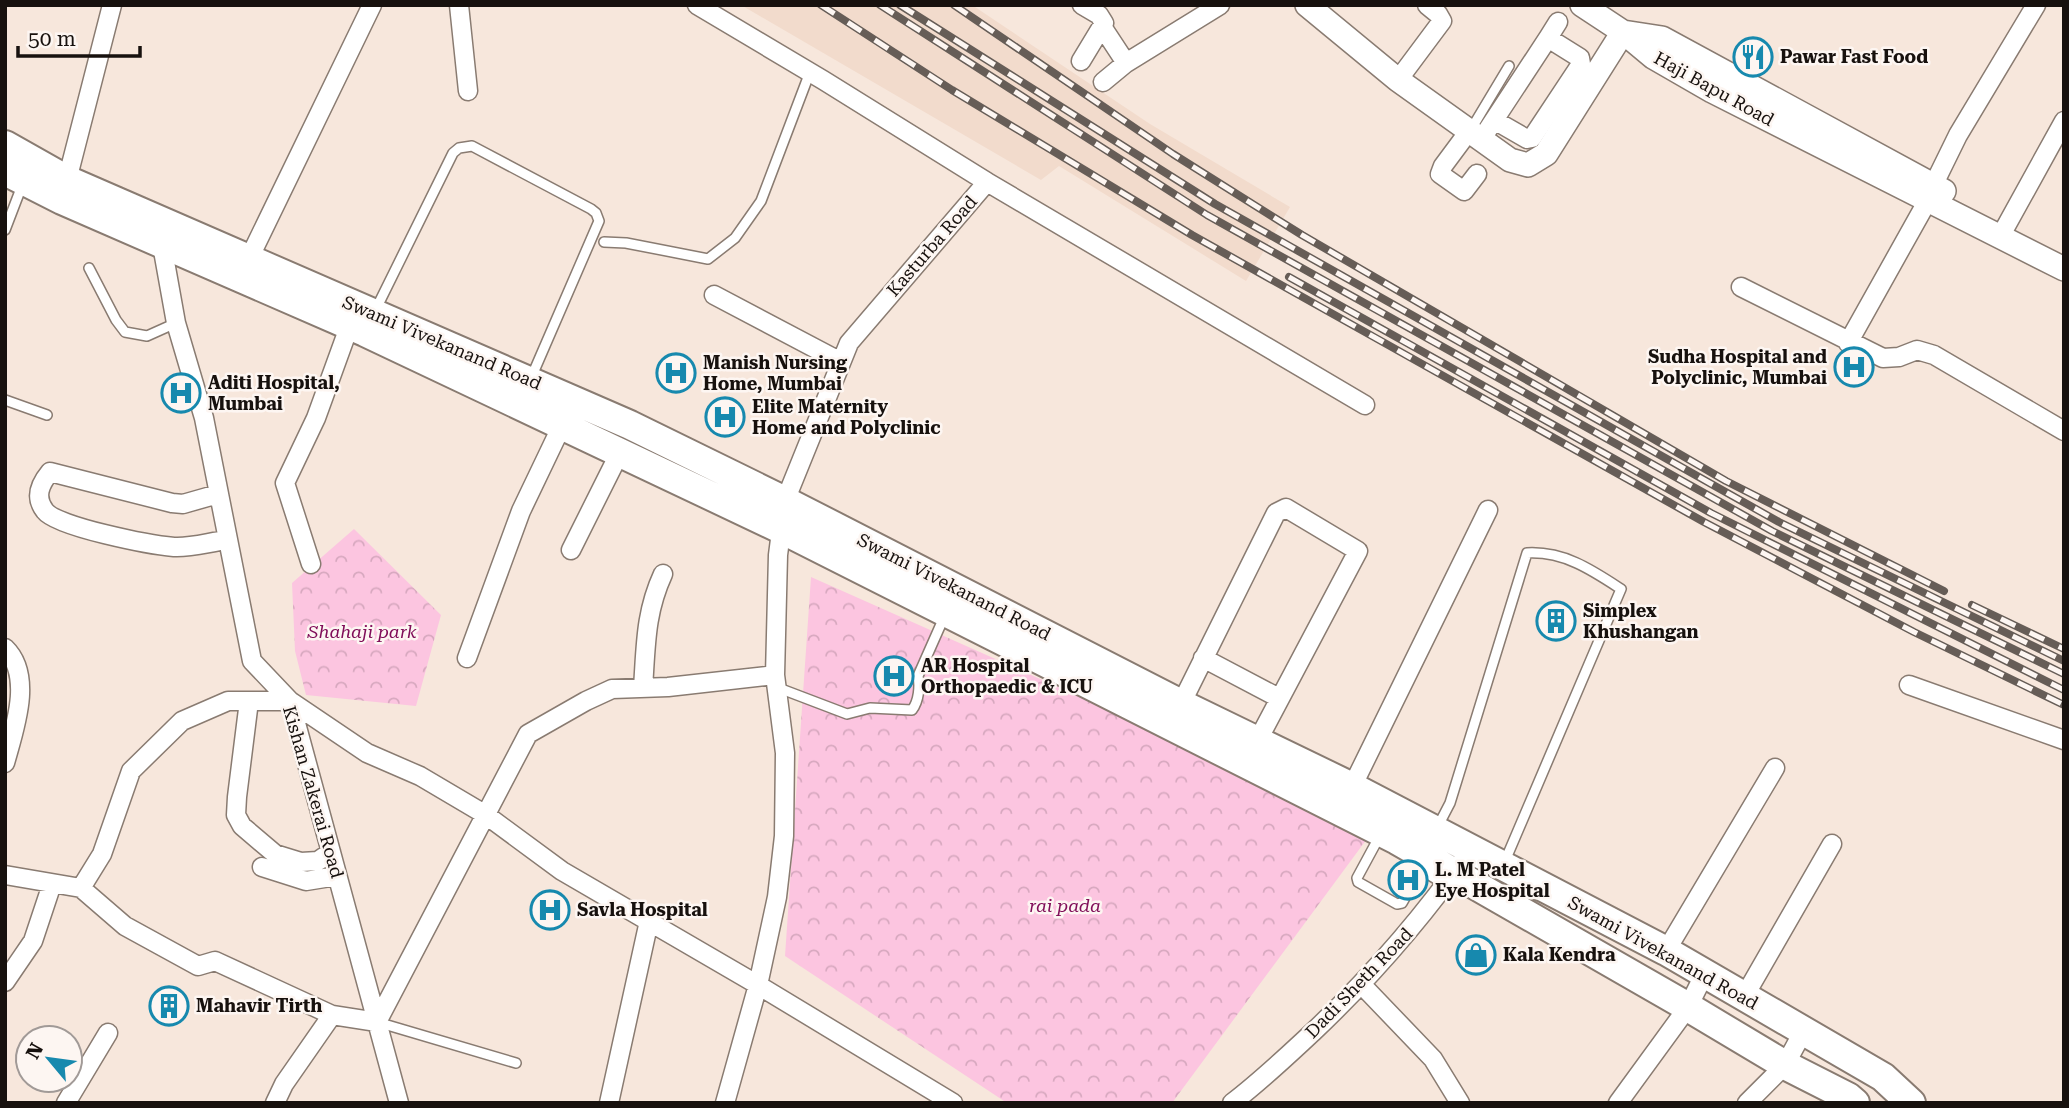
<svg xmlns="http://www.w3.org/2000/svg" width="2069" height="1108" font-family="'Roboto Serif',serif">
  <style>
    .built { fill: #f2dbcc }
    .park { fill: url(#park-crowns) }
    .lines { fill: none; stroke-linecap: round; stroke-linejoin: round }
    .service-casing { stroke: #897b71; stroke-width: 12 }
    .minor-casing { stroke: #897b71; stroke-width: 21 }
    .tertiary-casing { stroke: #897b71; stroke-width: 26 }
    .primary-casing { stroke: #897b71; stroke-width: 32 }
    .service { stroke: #fff; stroke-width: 9 }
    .minor { stroke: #fff; stroke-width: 18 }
    .tertiary { stroke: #fff; stroke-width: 23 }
    .primary { stroke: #fff; stroke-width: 28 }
    .rail-casing { stroke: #665d57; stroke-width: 8 }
    .rail { stroke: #fdf6f2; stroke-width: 5; stroke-dasharray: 16; stroke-linecap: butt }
    .labels { text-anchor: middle; stroke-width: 5; stroke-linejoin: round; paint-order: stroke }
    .poi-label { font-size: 18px; font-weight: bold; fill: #17110e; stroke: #fdf6f2; text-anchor: start }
    .street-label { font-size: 18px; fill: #17110e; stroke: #fdf6f2 }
    .park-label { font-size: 18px; font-style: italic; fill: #800e59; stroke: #fdf6f2 }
  </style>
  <defs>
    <pattern id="park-crowns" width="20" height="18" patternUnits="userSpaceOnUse" patternTransform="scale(1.75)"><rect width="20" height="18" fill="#fcc5e0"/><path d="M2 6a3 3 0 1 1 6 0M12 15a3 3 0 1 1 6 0" fill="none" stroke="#d7a8bf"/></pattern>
  </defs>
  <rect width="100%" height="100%" fill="#f7e7dc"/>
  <path class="built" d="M741,5H972L1150,124L1290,207L1246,281L1059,166L1041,180Z"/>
  <path class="park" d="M354,529L441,615L416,706L306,695L295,651L292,583Z
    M811,577L1375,828L1172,1103H1007L785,956Z"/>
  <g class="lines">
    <g class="service-casing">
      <path id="service" d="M1470,131L1509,66
        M5,230L23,183
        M604,242L626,243L708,259L735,238L761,201L810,72
        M89,268L116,320L125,332L147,336L176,323
        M375,311L453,153L459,148L472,146L591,209L596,213L599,221L531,378
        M5,400L47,415
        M776,687L847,714L870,708L912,710C919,701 920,686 918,676L945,615
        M1437,828L1450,803L1527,553C1564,551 1592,570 1621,589L1505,861
        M1383,838L1381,837L1377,841L1357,878L1358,882L1397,904L1402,903L1421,870
        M1421,870L1446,885
        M377,1022L516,1063"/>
    </g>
    <g class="minor-casing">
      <path id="minor" d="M459,5L468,91
        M697,5L823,80L987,182L849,343L785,501L778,555L775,675L785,753L784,836L777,897L758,985L725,1103
        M1103,28L1126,63L1220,5
        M1548,38L1558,22
        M1081,61L1104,23L1099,15L1082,5
        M1398,80L1442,21L1438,14L1427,5
        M1103,82L1126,63
        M1469,131L1443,166L1440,174L1464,191L1477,174
        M1481,140L1548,38L1580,58L1581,64L1532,138L1527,139L1494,120
        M987,182L1365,405
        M1933,186L1958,135L2036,5
        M65,188L112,5
        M166,237L162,245L176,323L204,418L252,661L290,701L399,1103
        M2000,237L2064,121
        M244,269L372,5
        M1741,287L1883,358L1899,357L1917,350L1934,355L2064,431
        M714,295L841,362
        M1848,343L1928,200
        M218,494L183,504L172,503L50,472C40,484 34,497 45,511C57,527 151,545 174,547C191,548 210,542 227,540
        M571,550L620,452
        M311,564L285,483L316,418L353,316
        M5,648C34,676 14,730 5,763
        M467,658L521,511L565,419
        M1203,658L1279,698
        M1909,685L2064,740
        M643,688C646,646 645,613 663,574
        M249,701L237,797L236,815L242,826L275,854L301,862L318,861L331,852
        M1181,704L1276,513L1286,508L1358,551L1258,740
        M1352,787L1488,510
        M262,867L306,881L337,876
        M5,875L81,888L125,926L198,966L215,961L332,1015
        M81,888L102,854L131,771L182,721L228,701H290L367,753L420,776L486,815L562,871L758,985L953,1103
        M1666,951L1775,768
        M5,982L33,941L52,884
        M1362,985L1433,1059L1460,1103
        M1744,997L1832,844
        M377,1022L528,734L586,701L612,689L668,687L775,675
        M66,1103L108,1033
        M275,1103L284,1084L332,1015L377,1022
        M609,1103L649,921
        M1232,1103C1261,1081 1286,1057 1313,1032C1372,976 1424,916 1471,849
        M1618,1103L1688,1007L1704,975
        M1747,1103L1785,1065L1804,1030"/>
    </g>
    <g class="tertiary-casing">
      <path id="tertiary" d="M1307,5L1398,80L1510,160L1528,165L1546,154L1623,32
        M1582,5L1623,32L1653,57L1712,91L2064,269
        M1623,32L1662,38L1944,191"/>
    </g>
    <g class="primary-casing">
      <path id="primary" d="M5,145L67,180L630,425L785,501L1181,704L1352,787L1666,951L1883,1077L1911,1103
        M5,171L62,200L365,332L781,529L1397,840L1688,1007L1785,1065L1848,1097L1855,1103"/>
    </g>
    <use href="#service" class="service"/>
    <use href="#minor" class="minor"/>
    <use href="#tertiary" class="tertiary"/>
    <use href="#primary" class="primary"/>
    <g class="rail-casing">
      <path id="rail" d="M821,5L952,90L1192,235L1704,522L1914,632L2064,705
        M880,5L1207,215L1772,531L2064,674
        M900,5L1215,204L1722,490L1779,522L2064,661
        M954,5L1173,154L1302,235L1726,481L1944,591
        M1289,277L1711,513L2064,690
        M1972,605L2064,649"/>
    </g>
    <use href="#rail" class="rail"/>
  </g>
  <defs>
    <g id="restaurant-ring" transform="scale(2.0125)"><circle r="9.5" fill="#fdf6f2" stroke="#1789ae" stroke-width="1.5"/><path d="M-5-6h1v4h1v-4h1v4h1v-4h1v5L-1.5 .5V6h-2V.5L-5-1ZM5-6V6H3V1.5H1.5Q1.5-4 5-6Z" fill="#1789ae"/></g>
    <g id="hospital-ring" transform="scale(2.0125)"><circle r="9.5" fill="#fdf6f2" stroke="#1789ae" stroke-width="1.5"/><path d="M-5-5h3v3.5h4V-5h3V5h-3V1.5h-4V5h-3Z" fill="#1789ae"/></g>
    <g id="building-ring" transform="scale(2.0125)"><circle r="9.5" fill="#fdf6f2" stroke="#1789ae" stroke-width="1.5"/><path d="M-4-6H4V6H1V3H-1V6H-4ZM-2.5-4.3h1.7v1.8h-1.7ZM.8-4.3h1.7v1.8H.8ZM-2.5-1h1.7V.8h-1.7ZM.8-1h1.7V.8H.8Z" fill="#1789ae"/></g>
    <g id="shop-ring" transform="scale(2.0125)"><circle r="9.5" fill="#fdf6f2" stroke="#1789ae" stroke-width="1.5"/><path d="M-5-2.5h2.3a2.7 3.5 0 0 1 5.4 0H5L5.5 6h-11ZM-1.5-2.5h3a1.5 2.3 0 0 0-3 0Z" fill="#1789ae"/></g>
  </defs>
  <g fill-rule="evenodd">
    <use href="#restaurant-ring" x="1753" y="57"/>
    <use href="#hospital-ring" x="1854" y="367"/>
    <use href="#hospital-ring" x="676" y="373"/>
    <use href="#hospital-ring" x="181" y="393"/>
    <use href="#hospital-ring" x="725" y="417"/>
    <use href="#building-ring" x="1556" y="621"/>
    <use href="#hospital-ring" x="894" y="676"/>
    <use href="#hospital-ring" x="1408" y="880"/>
    <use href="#hospital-ring" x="550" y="910"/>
    <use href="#shop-ring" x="1476" y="955"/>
    <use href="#building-ring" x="169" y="1006"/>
  </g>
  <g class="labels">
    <g class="poi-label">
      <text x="1780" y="63">Pawar Fast Food</text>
      <text x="1827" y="363" text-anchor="end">Sudha Hospital and<tspan x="1827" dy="21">Polyclinic, Mumbai</tspan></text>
      <text x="703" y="369">Manish Nursing<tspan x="703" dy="21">Home, Mumbai</tspan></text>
      <text x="208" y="389">Aditi Hospital,<tspan x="208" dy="21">Mumbai</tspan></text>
      <text x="752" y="413">Elite Maternity<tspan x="752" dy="21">Home and Polyclinic</tspan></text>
      <text x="1583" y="617">Simplex<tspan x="1583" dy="21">Khushangan</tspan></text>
      <text x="921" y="672">AR Hospital<tspan x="921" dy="21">Orthopaedic &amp; ICU</tspan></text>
      <text x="1435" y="876">L. M Patel<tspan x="1435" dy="21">Eye Hospital</tspan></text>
      <text x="577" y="916">Savla Hospital</text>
      <text x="1503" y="961">Kala Kendra</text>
      <text x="196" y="1012">Mahavir Tirth</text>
    </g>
    <g class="street-label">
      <text transform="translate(1714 89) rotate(29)" y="6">Haji Bapu Road</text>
      <text transform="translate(932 246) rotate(-49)" y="6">Kasturba Road</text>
      <text transform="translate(442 343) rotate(23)" y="6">Swami Vivekanand Road</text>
      <text transform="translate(954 587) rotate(27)" y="6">Swami Vivekanand Road</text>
      <text transform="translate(313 792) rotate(74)" y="6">Kishan Zakerai Road</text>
      <text transform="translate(1663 953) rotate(29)" y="6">Swami Vivekanand Road</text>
      <text transform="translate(1359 983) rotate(-46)" y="6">Dadi Sheth Road</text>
    </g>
    <g class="park-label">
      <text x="362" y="638">Shahaji park</text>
      <text x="1065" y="912">rai pada</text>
    </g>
  </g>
  <rect width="2069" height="1108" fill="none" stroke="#17110e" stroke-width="14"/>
  <g transform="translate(49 1059) rotate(299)"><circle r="33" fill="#fdf6f2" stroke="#a19a97" stroke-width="2"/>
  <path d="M0-5L12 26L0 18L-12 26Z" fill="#1789ae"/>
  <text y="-10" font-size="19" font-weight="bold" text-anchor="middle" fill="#17110e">N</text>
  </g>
  <path d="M18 46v10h122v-10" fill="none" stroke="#17110e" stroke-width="3.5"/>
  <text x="28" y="46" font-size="21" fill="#17110e" stroke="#fdf6f2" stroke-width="5" paint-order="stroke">50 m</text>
</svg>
